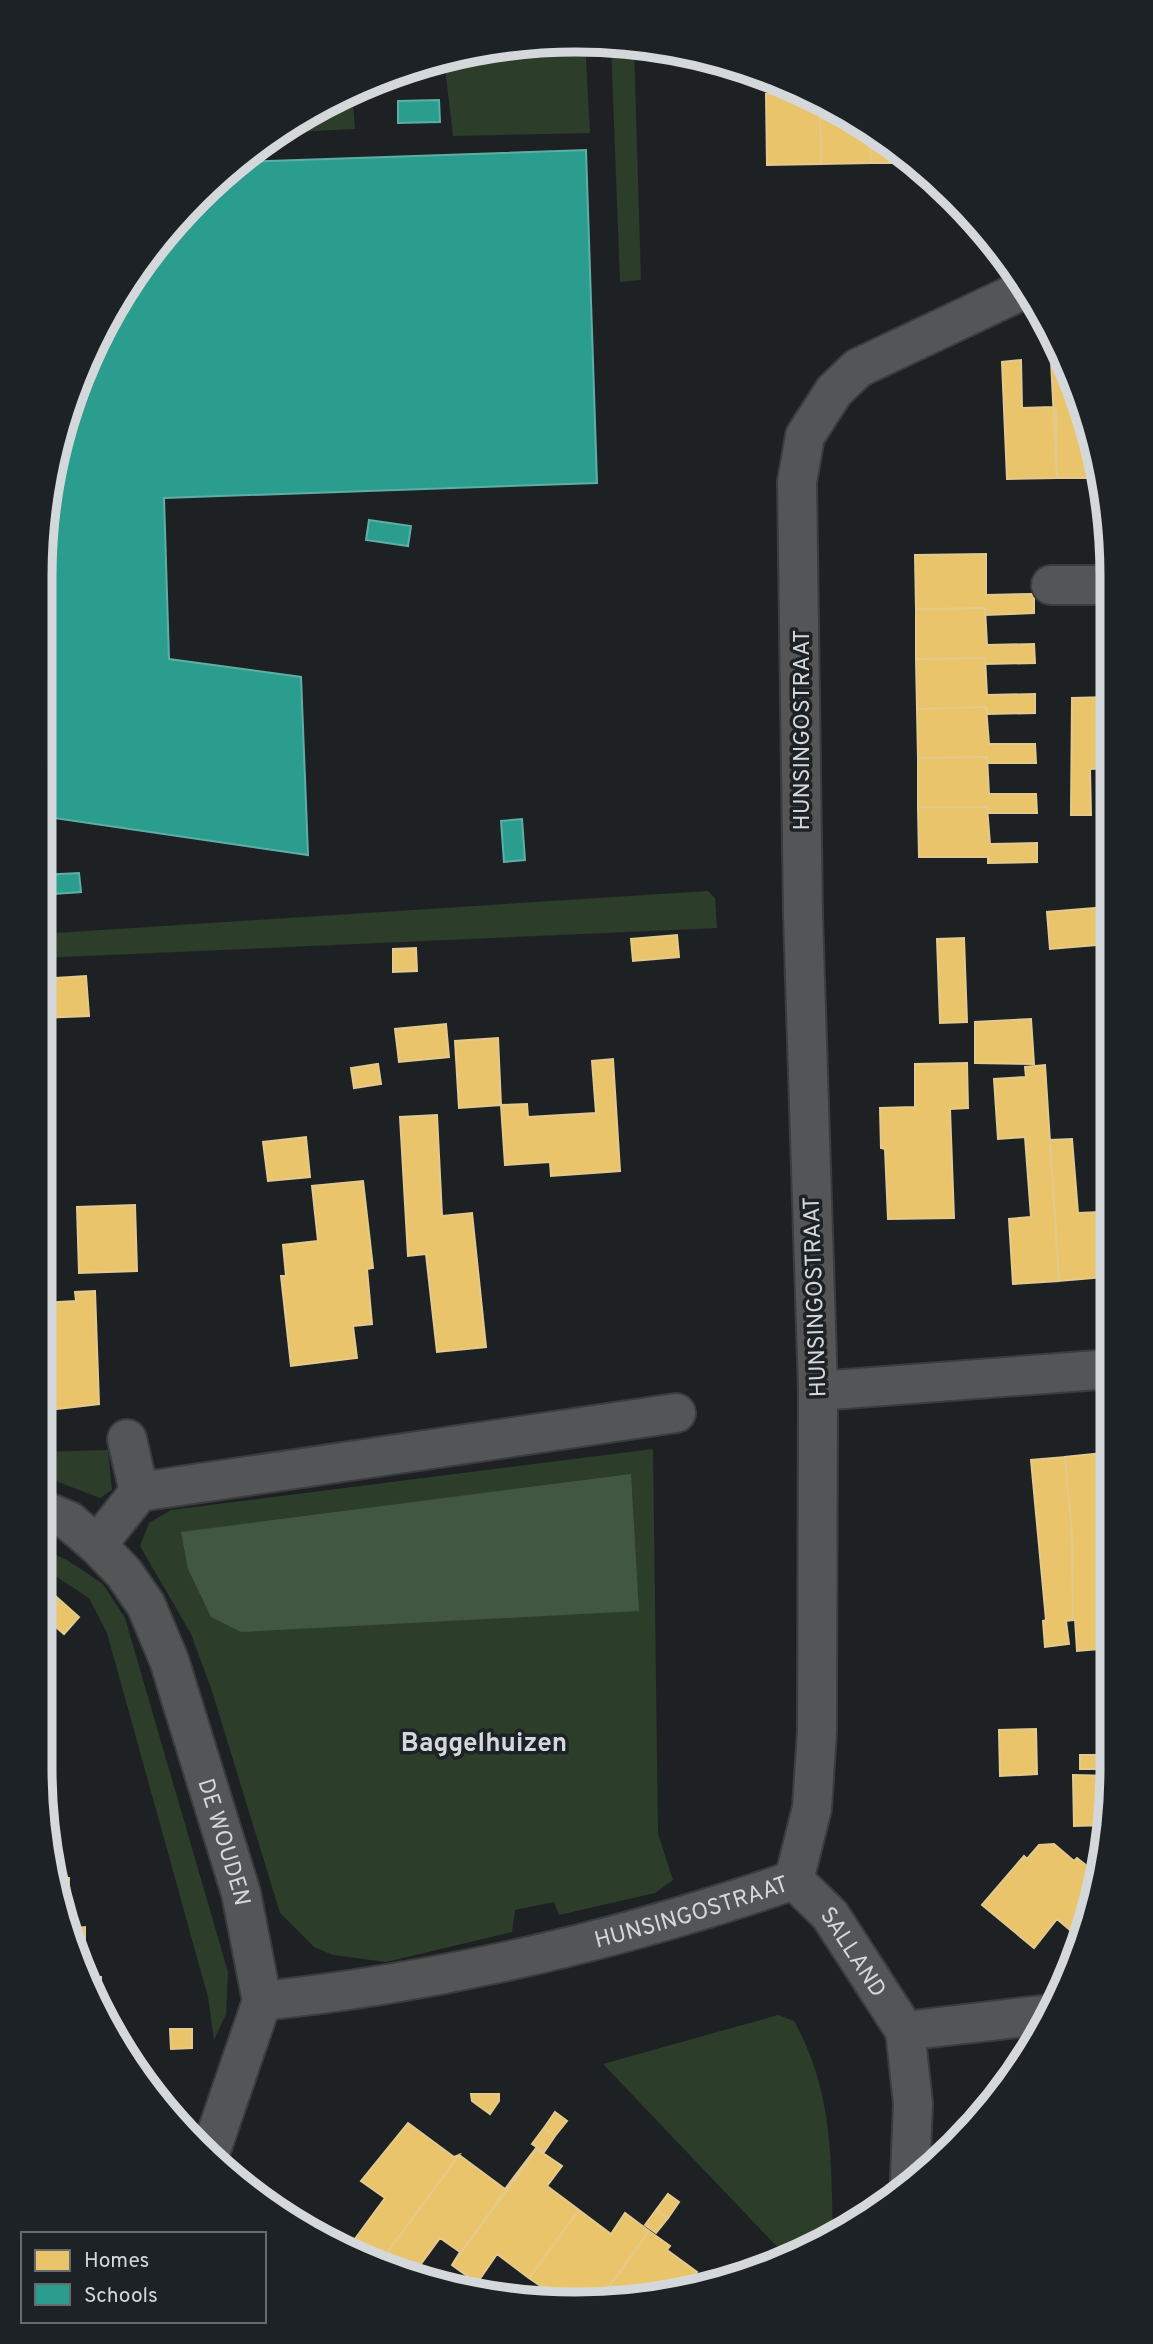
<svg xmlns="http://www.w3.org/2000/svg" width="1153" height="2344" font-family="Overpass,sans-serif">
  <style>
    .green { fill: #2c3d2a }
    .forest { fill: #425741 }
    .homes { fill: #e9c46a; stroke: #e3ca8c; stroke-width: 2 }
    .schools { fill: #2a9d8f; stroke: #5dafa6; stroke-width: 2 }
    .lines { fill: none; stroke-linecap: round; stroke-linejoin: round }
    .minor-casing { stroke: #3a3c3e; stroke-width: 42 }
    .minor { stroke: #535556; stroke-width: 38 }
    .labels { text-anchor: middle; stroke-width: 7; stroke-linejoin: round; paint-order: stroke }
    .street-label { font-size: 23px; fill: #d5d8db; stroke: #1c2226 }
    .quarter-label { font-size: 26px; font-weight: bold; fill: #d5d8db; stroke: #1c2226 }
    .rim { fill: none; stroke: #d5d8db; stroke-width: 9 }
  </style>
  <rect width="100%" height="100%" fill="#1e2124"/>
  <path class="green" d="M577,40L585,41L590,133L453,136L444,59L472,50Z
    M611,44L634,46L641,280L620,282Z
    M352,91L355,129L276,133L279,130Z
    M708,891L715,898L717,928L40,958V934Z
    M653,1449L658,1834L673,1880L655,1893L559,1915L554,1902L515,1910L512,1932L386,1962L333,1955L314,1947L280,1913L212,1691L191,1634L140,1546L149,1523L171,1510Z
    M108,1450L112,1490L100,1498L40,1475V1452Z
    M40,1548L67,1560L103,1584L125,1618L228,1972L226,2014L214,2040L208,1997L107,1633L89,1598L40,1566Z
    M778,2015L794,2021C833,2091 831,2157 833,2235L814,2248L787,2257L603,2064Z"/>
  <path class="forest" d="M631,1474L639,1611L241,1632L211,1617L188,1569L181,1532Z"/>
  <path class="homes" d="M803,93L820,103L821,164L767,165L766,94Z
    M820,103L870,132L871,163L821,164Z
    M870,132L903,151L914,163H871Z
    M1021,360L1022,408L1052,407L1056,410L1057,478L1007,479L1002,362Z
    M1065,360L1071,370V407H1082L1100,478H1057L1051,361Z
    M986,554V595L1034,594V613L985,615V608L916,609L915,555Z
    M985,608L987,645L1034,644L1035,663L985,664V658L916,659V609Z
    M985,658L987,695L1035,694V713L988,714L986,707L917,709L916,659Z
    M1109,697V768L1090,769L1091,815H1071L1072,698Z
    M986,707L989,744H1035L1036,763H987V757L918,758L917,709Z
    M987,757L989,794H1036L1037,813H988L987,807H918V758Z
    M918,807H987L990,844L1037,843V862L988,863V857H919Z
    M1106,907L1108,944L1050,949L1047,912Z
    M677,935L679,957L633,961L631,939Z
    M964,938L967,1022L940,1023L937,939Z
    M416,948L417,971L393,972V949Z
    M86,976L89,1016L40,1018V979Z
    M1110,1012V1084H1109L1104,1013Z
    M1031,1019L1034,1064L975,1063V1022Z
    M446,1024L449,1057L399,1062L395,1029Z
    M498,1038L501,1105L459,1108L455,1041Z
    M613,1059L620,1171L551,1176L550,1162L505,1165L501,1105L527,1104L528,1117L596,1113L592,1061Z
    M967,1063L968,1108L950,1109L954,1218L888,1219L885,1149L881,1148L880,1108L915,1107V1064Z
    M378,1064L381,1084L354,1088L351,1068Z
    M1045,1065L1059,1281L1013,1284L1009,1219L1031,1217L1025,1137L998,1139L994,1079L1026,1077L1025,1067Z
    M437,1115L442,1216L472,1213L486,1347L437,1352L426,1254L408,1256L400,1117Z
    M306,1137L310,1177L268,1181L263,1142Z
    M1072,1139L1078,1213L1100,1212L1104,1277L1059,1281L1050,1140Z
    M363,1181L373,1268L367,1269L372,1324L353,1326L357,1358L291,1366L281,1276H286L283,1245L318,1241L312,1186Z
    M135,1205L137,1271L79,1273L77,1207Z
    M95,1291L99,1404L57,1409L45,1406L44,1358L40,1353L43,1345L42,1303L76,1301L75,1292Z
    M1112,1452V1527L1100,1528L1110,1648L1077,1651L1075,1619L1073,1620L1072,1533L1065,1457Z
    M1065,1457L1072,1533L1073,1620L1066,1621L1069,1644L1045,1647L1043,1621L1046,1620L1031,1460Z
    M43,1585L79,1617L64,1634L40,1613Z
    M40,1683L50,1684V1728L44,1727V1778L40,1767Z
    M1036,1729L1037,1774L1000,1776L999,1730Z
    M1080,1755H1103V1769H1080Z
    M1073,1775L1112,1776L1107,1825L1074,1826Z
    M42,1778H53V1827H50Z
    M1095,1827H1107L1104,1852H1095Z
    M1054,1844L1074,1861L1077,1858L1101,1877L1087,1923L1076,1935L1057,1919L1034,1948L982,1905L1024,1856L1027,1859L1039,1845Z
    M58,1878H69L68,1929H67Z
    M85,1927V1970L69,1940L67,1929Z
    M88,1977H101V2000Z
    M170,2029H192V2048L171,2049Z
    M471,2094H499V2101L490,2114L472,2101Z
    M555,2112L567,2121L555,2136L544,2128Z
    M408,2123L454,2157L459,2155L382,2260L349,2247L385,2198L361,2181Z
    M544,2128L555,2136L544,2152L532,2144Z
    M536,2148L452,2265L460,2252L440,2238L415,2272L382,2260L459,2155L505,2189Z
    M537,2149L562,2166L547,2186L579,2210L529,2278L497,2254L477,2283L452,2265Z
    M668,2194L679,2202L668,2218L656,2210Z
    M579,2210L611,2234L625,2213L649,2231L601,2298L555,2296L529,2278Z
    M656,2210L668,2218L656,2233L645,2225Z
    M649,2231L670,2246L667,2250L697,2272L685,2287L647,2299L601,2298Z"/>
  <path class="schools" d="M439,100L440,122L398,123V101Z
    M586,150L597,483L164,498L169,659L301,677L308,855L40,816V576L51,471L81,371L131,278L198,197L240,162Z
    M369,520L411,526L408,546L366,540Z
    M522,819L525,860L504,862L501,821Z
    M79,873L81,892L40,895V875Z"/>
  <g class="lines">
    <g class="minor-casing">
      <g id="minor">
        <path d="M1051,585H1108"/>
        <path d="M818,1391L1111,1369"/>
        <path d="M127,1439L139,1492"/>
        <path id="s1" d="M40,1509L69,1521L97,1545L124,1573L146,1605L169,1660L241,1893L262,2001L209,2156"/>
        <path d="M97,1545L139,1492L676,1413"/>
        <path d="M794,1880L812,1808L817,1731L818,1391L803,915L797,482L805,436L834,391L858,368L1025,289"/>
        <path id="s2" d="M794,1880L830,1915L905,2031L913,2103L910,2179"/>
        <path id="s3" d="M262,2001C442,1982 623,1939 794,1880"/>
        <path d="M905,2031L1050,2014"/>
      </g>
    </g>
    <use href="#minor" class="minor"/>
  </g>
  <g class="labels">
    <g class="street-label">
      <text transform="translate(801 730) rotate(-90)" y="8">HUNSINGOSTRAAT</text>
      <text transform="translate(814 1297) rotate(-92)" y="8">HUNSINGOSTRAAT</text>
      <text dy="8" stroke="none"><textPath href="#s1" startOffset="396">DE WOUDEN</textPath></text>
      <text dy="8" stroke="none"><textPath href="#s3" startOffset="439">HUNSINGOSTRAAT</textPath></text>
      <text dy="8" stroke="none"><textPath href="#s2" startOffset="94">SALLAND</textPath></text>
    </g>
    <g class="quarter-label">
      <text x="484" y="1751">Baggelhuizen</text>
    </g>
  </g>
  <path d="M0 0H1153V2344H0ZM576 52H576A524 524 0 0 1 1100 576V1768A524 524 0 0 1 576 2292H576A524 524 0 0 1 52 1768V576A524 524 0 0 1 576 52Z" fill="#1c2226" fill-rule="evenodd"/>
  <path class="rim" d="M576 52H576A524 524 0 0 1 1100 576V1768A524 524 0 0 1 576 2292H576A524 524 0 0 1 52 1768V576A524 524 0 0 1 576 52Z"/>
  <rect x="21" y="2232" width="245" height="91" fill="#1c2226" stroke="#666b6e" stroke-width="2"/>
  <rect x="35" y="2250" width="35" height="21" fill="#e9c46a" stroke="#666b6e" stroke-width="2"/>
  <text x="84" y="2267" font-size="21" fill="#d5d8db">Homes</text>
  <rect x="35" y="2284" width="35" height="21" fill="#2a9d8f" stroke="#666b6e" stroke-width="2"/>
  <text x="84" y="2302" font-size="21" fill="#d5d8db">Schools</text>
</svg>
